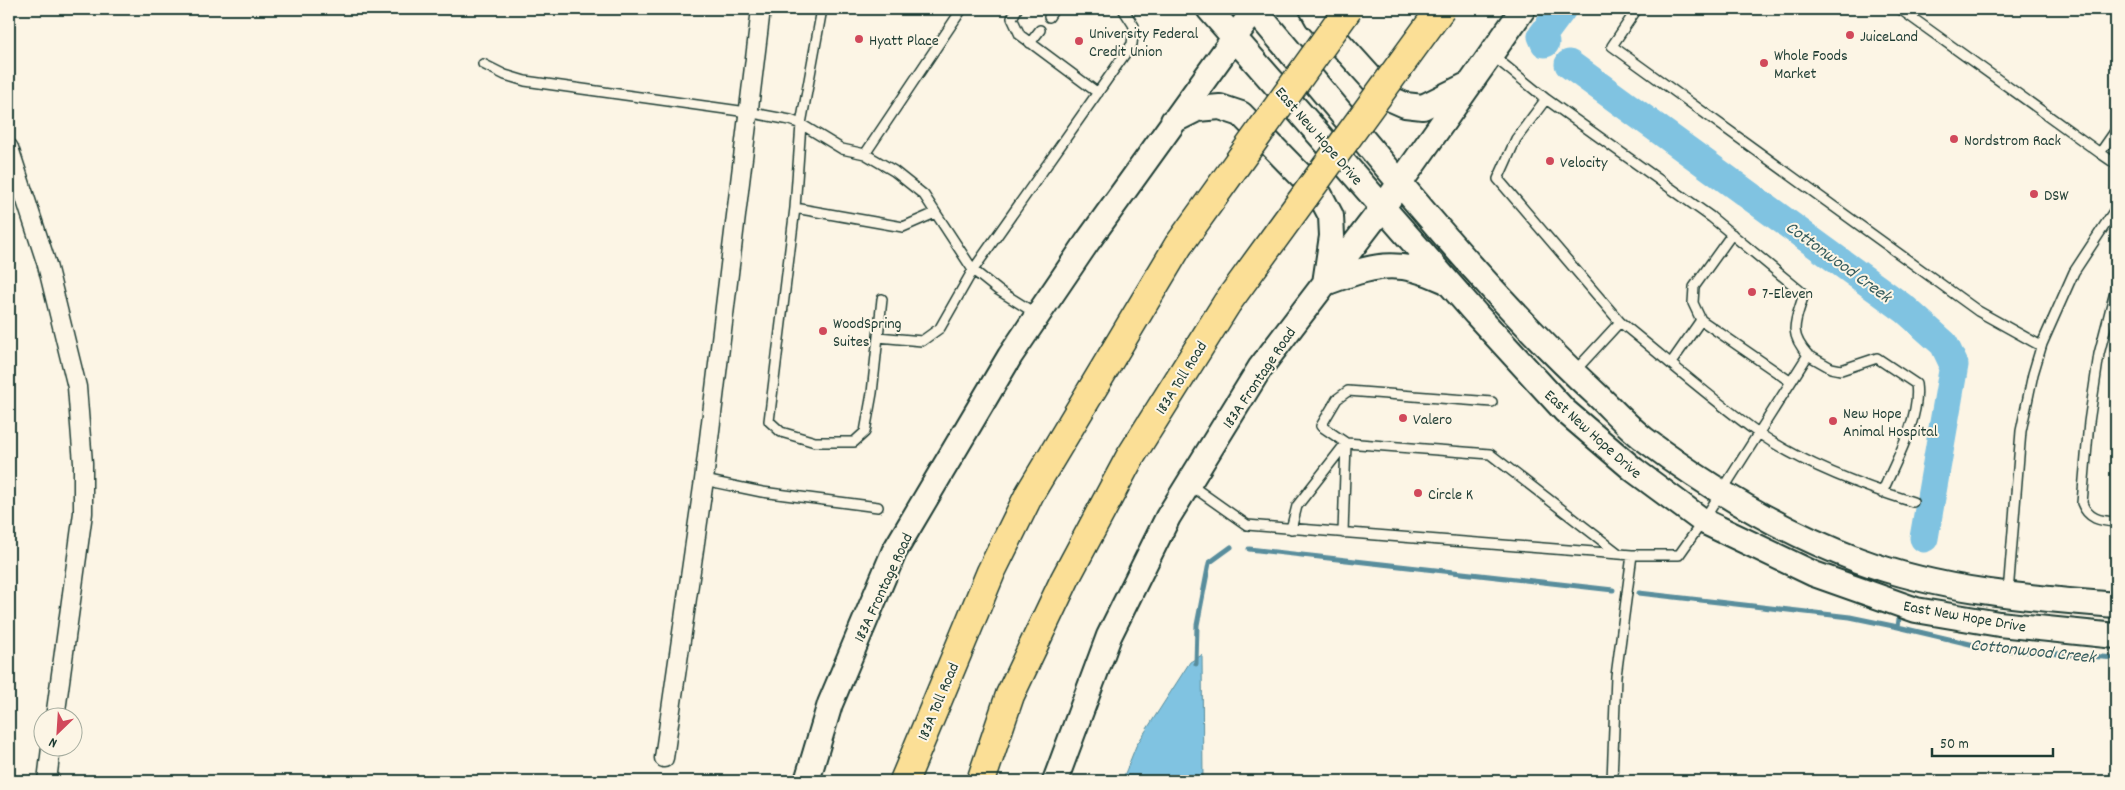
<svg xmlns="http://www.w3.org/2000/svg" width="2125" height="790" font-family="Dekko,sans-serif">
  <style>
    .water { fill: #80c3e1; stroke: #598d9c }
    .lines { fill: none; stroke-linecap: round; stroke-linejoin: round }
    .stream { stroke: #598d9c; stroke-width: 5 }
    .river { stroke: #80c3e1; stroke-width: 29 }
    .lane-casing { stroke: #1f3d34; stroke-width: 12 }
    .street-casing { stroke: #1f3d34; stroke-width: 21 }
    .secondary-casing { stroke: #1f3d34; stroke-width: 28 }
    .highway-casing { stroke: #1f3d34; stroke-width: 31 }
    .lane { stroke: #fcf5e5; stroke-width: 9 }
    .street { stroke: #fcf5e5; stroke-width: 18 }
    .secondary { stroke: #fcf5e5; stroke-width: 24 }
    .highway { stroke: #fbdf96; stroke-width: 28 }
    .highway-bridge-casing { stroke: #1f3d34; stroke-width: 31; stroke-linecap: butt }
    .highway-bridge { stroke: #fbdf96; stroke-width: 28 }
    .poi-dot { fill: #d1495b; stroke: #fcf5e5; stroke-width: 2 }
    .labels { text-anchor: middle; stroke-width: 4; stroke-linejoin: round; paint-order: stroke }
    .poi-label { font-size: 16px; fill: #1f3d34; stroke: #fcf5e5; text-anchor: start }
    .street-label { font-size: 16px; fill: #1f3d34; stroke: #fcf5e5 }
    .water-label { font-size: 18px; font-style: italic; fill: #375e5f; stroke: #fcf5e5 }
  </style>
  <rect width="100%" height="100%" fill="#fcf5e5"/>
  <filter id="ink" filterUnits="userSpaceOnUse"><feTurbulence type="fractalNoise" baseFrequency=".02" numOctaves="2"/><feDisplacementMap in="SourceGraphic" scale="10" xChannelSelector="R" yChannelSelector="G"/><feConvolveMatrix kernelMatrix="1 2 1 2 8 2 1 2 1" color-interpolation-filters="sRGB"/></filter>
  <g filter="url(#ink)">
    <path class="water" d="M1202,655L1203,781H1122L1136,746L1190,662Z"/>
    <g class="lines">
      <path class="stream" d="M1249,549L1613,590
        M1639,593L1850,617L1898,627
        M1899,619L1898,627L1991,649L2116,658
        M1196,664L1197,625L1209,563L1231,547"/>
      <path class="river" d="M1545,43L1542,36L1562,9
        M1569,64L1906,310L1944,344L1954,365L1924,538"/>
      <g class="lane-casing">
        <path id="lane" d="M1017,9L1012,18L1020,35L1098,93
          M1637,9L1612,46L1978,311L2041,346
          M1900,9L2100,153
          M1049,17L1054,9
          M1030,43L1040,30
          M1492,55L1546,99
          M483,64L505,75L525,81L747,112L790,120L801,124L842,149L865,154L894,171L924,195L973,270L998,290L1038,315
          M2116,130L2100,153L2116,164
          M865,154L962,9
          M795,208L801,124L822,9
          M1732,234L1694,287L1693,303L1701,320L1791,382
          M2116,288L2099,354L2089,422L2082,503C2088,519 2100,521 2116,522
          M882,299L872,393L865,432L854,442H815L781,432L769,421L795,208L903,227L935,213
          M1620,322C1666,359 1710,398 1757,432C1801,463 1862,486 1913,502
          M878,337L922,341L940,328L973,270L1132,44L1134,26L1123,9
          M1808,355L1831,368L1841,370L1877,358L1916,384C1921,418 1895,462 1882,493
          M1671,363L1701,320
          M704,480L762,492L878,507
          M1189,484L1247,525L1632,555H1679L1703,521L1808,355C1787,332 1796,321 1804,294L1711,217L1546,99L1516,139L1498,179L1620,322L1573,373
          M1291,529L1297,506L1346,443L1490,454L1618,553
          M1343,533L1346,443L1321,426L1337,399L1348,391L1492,402
          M2008,593L2021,431L2033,374L2042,344L2074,272L2116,208
          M1612,781L1616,676L1632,555"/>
      </g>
      <g class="street-casing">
        <path id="street" d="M9,148L47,265L77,387L83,463V513L55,718
          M664,758L704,480L761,9
          M47,781L51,748"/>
      </g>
      <g class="secondary-casing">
        <path id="secondary" d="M1209,9L1476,314L1565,411L1634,470L1703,521L1814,574L1916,610L1999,624L2116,636
          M1254,9C1312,78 1369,147 1427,215C1480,277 1535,338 1596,394C1612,409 1627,426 1644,439C1709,488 1781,531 1858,560C1941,591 2029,598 2116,605
          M1312,9L1317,18L1389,98L1405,105L1423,107L1465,86
          M1173,121L1197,109L1220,107L1241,114L1320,195L1331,216L1332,236L1325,283C1372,266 1396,257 1444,280
          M807,781L830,704L894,552L1010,356L1088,241L1255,9
          M1055,781L1109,636L1168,517L1260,368L1383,207L1523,9"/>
      </g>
      <g class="highway-casing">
        <path id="highway" d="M904,781L991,572L1030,493L1178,246
          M981,781L1010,695L1065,579L1129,459L1227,303"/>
      </g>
      <use href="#lane" class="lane"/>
      <use href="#street" class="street"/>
      <use href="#secondary" class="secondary"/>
      <use href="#highway" class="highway"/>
      <g class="highway-bridge-casing">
        <path id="highway-bridge" d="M1178,246L1348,9
          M1227,303L1441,9"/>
      </g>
      <use href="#highway-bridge" class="highway-bridge"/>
    </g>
  </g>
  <g class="poi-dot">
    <circle cx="1850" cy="35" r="5"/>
    <circle cx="859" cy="39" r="5"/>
    <circle cx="1079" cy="41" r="5"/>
    <circle cx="1764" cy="63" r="5"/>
    <circle cx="1954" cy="139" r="5"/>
    <circle cx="1550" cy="161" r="5"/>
    <circle cx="2034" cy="194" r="5"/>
    <circle cx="1752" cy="292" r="5"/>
    <circle cx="823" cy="331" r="5"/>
    <circle cx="1403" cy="418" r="5"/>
    <circle cx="1833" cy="421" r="5"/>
    <circle cx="1418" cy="493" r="5"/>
  </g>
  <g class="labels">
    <g class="poi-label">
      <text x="1089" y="38">University Federal<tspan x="1089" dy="18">Credit Union</tspan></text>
      <text x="1860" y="41">JuiceLand</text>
      <text x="869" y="45">Hyatt Place</text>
      <text x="1774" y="60">Whole Foods<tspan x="1774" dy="18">Market</tspan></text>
      <text x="1964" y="145">Nordstrom Rack</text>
      <text x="1560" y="167">Velocity</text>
      <text x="2044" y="200">DSW</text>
      <text x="1762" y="298">7-Eleven</text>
      <text x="833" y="328">WoodSpring<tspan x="833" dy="18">Suites</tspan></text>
      <text x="1843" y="418">New Hope<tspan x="1843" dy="18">Animal Hospital</tspan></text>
      <text x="1413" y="424">Valero</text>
      <text x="1428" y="499">Circle K</text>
    </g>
    <g class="street-label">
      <text transform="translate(1320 135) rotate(49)" y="6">East New Hope Drive</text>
      <text transform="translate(1180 377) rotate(-58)" y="6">183A Toll Road</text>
      <text transform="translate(1258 377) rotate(-56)" y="6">183A Frontage Road</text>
      <text transform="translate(1594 433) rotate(42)" y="6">East New Hope Drive</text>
      <text transform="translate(882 587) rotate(-65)" y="6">183A Frontage Road</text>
      <text transform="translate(1965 615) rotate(10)" y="6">East New Hope Drive</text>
      <text transform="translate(937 701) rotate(-67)" y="6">183A Toll Road</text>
    </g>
    <g class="water-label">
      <text transform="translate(1839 261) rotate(36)" y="6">Cottonwood Creek</text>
      <text transform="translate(2033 650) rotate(6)" y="6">Cottonwood Creek</text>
    </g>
  </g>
  <rect width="2125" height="790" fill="none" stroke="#fcf5e5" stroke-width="30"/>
  <rect x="15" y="15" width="2095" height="760" fill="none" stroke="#1f3d34" stroke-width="2" filter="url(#ink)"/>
  <g transform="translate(58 732) rotate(205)"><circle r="24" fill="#fcf5e5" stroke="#a4ab9e"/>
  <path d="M0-4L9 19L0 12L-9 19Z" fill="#d1495b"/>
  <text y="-8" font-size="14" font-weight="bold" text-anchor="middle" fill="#1f3d34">N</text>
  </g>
  <path d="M1932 748v8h121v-8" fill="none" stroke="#1f3d34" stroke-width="2.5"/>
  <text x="1940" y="748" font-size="15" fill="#1f3d34" stroke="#fcf5e5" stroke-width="4" paint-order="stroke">50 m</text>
</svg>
